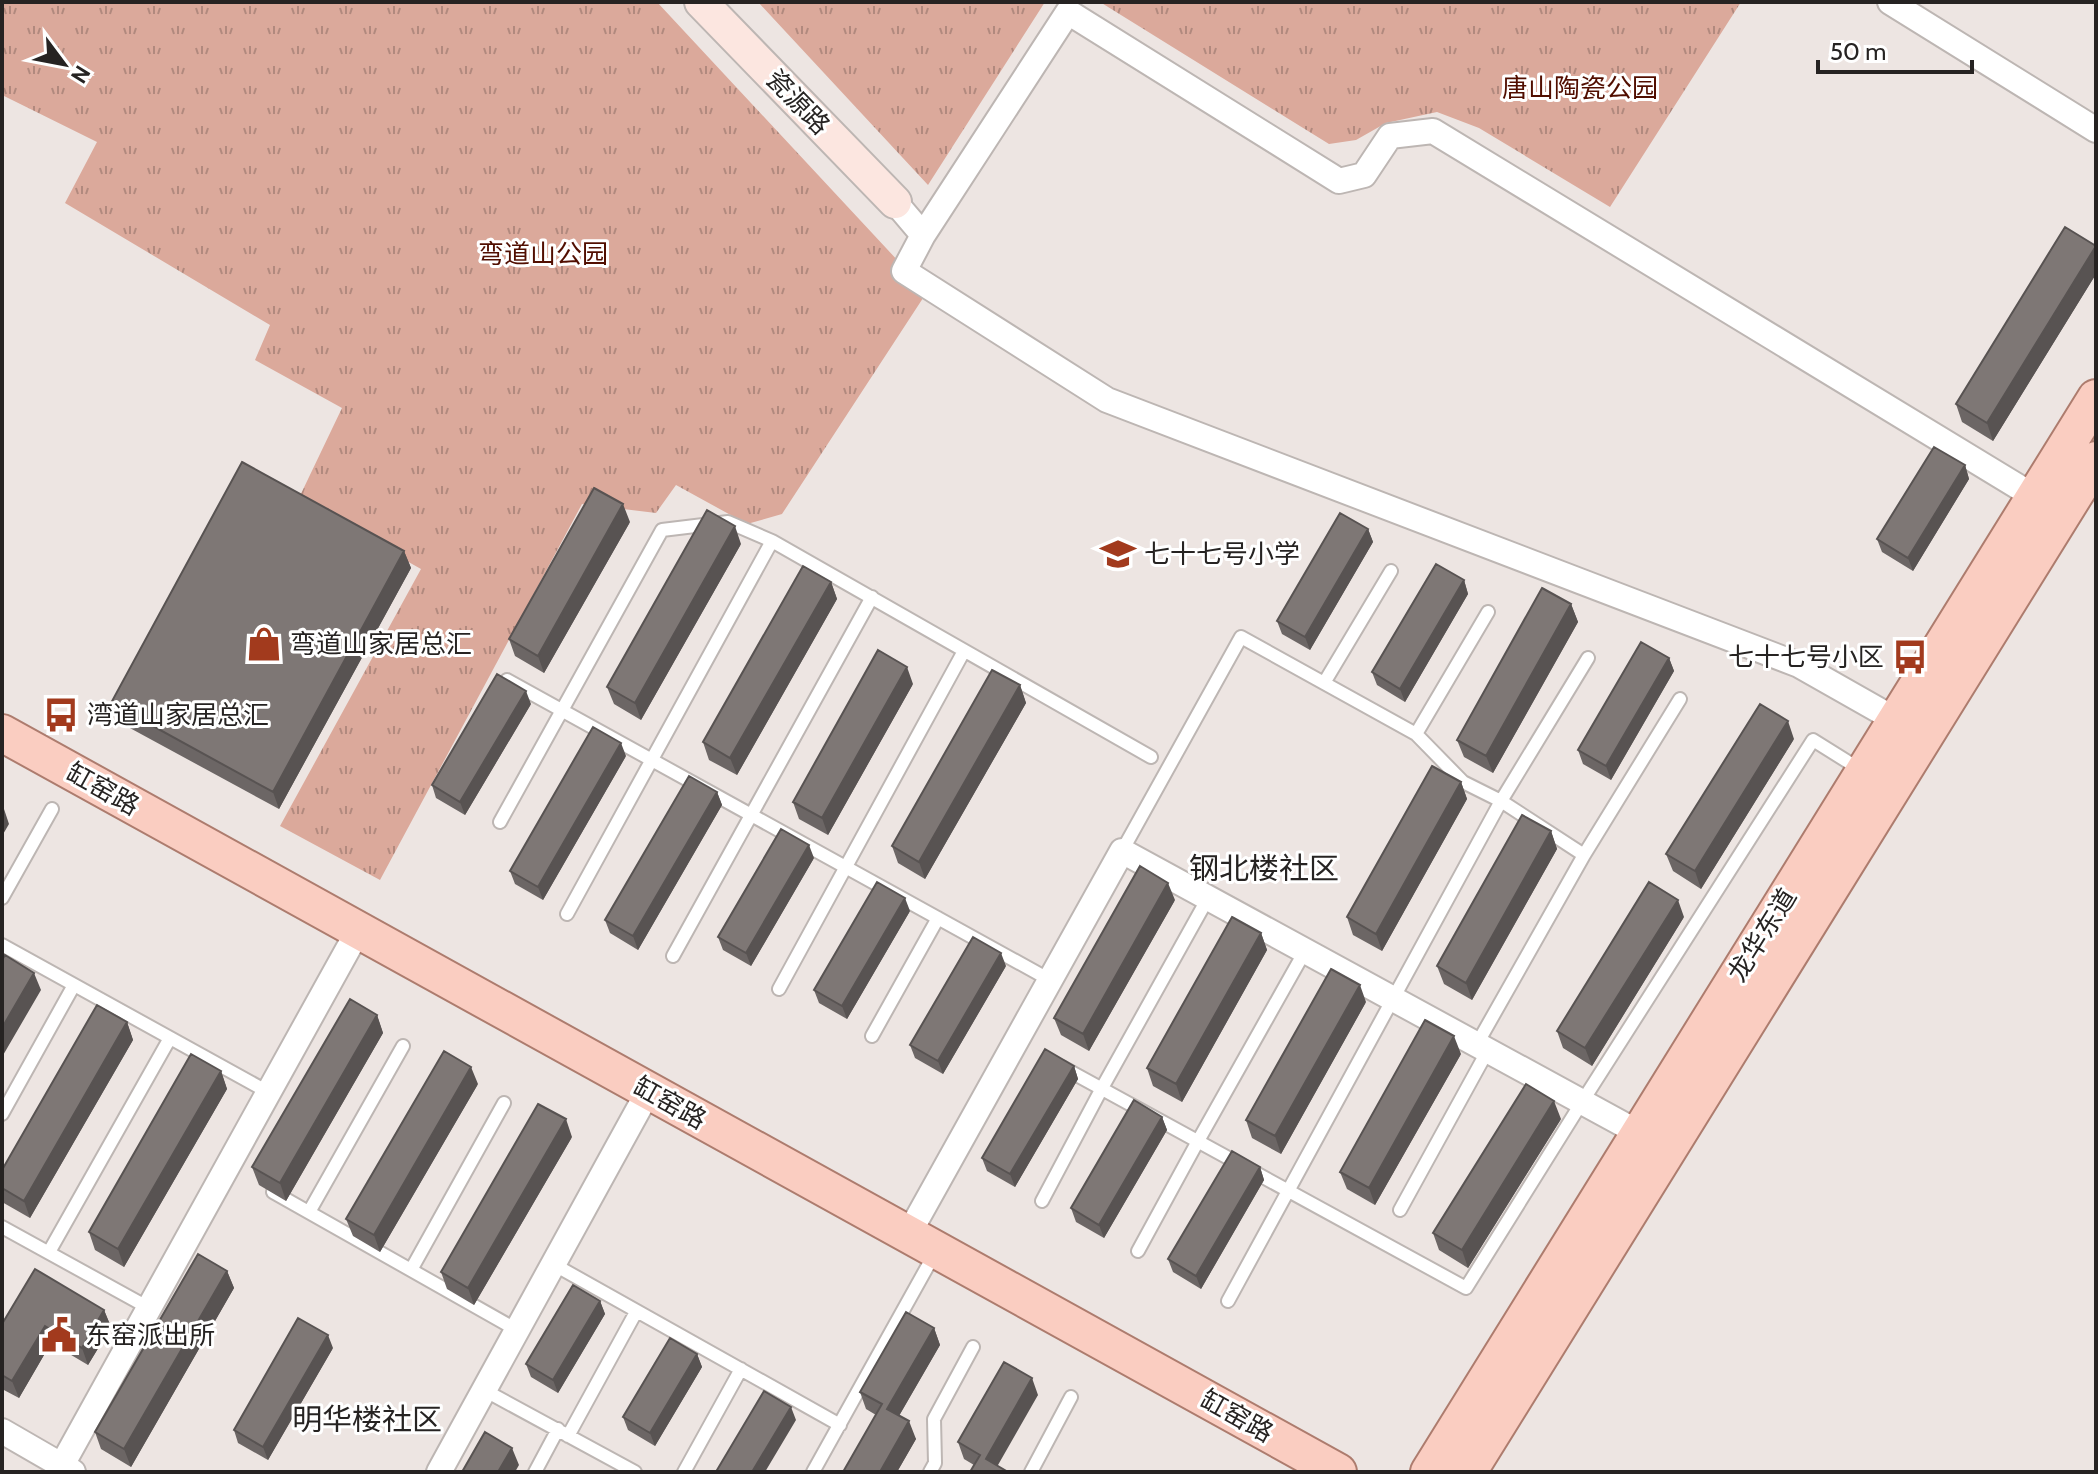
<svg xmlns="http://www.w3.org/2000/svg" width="2098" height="1474" font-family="Cabin,'Noto Sans SC',sans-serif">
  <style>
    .park { fill: url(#park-tufts) }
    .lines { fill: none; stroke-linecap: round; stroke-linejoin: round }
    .lane-casing { stroke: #bdb6b3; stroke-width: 16 }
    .street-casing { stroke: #bdb6b3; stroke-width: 28 }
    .secondary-casing { stroke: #bdb6b3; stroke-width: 36 }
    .primary-casing { stroke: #ad7c6e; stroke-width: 40 }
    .lane { stroke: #fff; stroke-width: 12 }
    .street { stroke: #fff; stroke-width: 24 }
    .secondary { stroke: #fce6e0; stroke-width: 32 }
    .primary { stroke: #facdc1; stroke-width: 36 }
    .wall { fill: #6c6665 }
    .shaded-wall { fill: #585352 }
    .building { fill: #7e7775; stroke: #585352; stroke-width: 2 }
    .labels { text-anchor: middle; stroke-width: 6; stroke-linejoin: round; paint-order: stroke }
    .park-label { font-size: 26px; fill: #510e00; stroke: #fff }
    .street-label { font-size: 26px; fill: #262322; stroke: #fff }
    .poi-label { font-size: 26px; fill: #262322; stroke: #fff; text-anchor: start }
    .quarter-label { font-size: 30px; fill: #262322; stroke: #fff }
  </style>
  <defs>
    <pattern id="park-tufts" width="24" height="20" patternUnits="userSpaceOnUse" patternTransform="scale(2)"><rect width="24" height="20" fill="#dba99b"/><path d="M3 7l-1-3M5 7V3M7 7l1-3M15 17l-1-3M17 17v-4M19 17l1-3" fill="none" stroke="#b1897e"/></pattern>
  </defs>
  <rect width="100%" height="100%" fill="#ede5e2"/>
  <path class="park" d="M2,2H657L927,292L782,514L747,524L676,485L656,513L582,504L380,880L280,826L421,569L298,500L342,408L255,360L270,325L65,203L97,142L2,95Z
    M758,2H1045L928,185Z
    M1100,2H1741L1610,207L1479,128L1437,112L1386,123L1356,140L1329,144Z"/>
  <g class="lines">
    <g class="lane-casing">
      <path id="lane" d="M507,680L1050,980
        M1324,683L1391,571
        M1416,734L1488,612
        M500,822L662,530L728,522L772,541L1151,757
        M1122,851L1241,637L1416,734L1463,782L1501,801L1584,855L1477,1044
        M1584,855L1680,699
        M2,898L52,809
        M567,914L772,541
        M2,945L268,1092
        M673,956L872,597
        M779,989L964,651
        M872,1036L938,918
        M1062,1067L1466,1288L1582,1102L1813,740L1861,770
        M2,1114L74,985
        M273,1192L517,1330
        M1042,1201L1102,1088L1208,898
        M1400,1210L1488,1050
        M309,1212L403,1046
        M2,1227L149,1308
        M1138,1251L1198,1141L1305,951
        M49,1252L170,1038
        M553,1264L840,1425
        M411,1270L504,1103
        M1228,1301L1501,801L1588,658
        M484,1390L635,1472
        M568,1436L636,1312
        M535,1472L558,1429
        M684,1472L741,1369
        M813,1472L935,1253
        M930,1472L935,1463L934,1419L973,1347
        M1031,1472L1071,1397"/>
    </g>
    <g class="street-casing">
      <path id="street" d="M1890,2L2096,130
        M895,202L923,235L1068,12L1339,181L1364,175L1390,136L1433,131L2035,497
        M923,235L904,271L1107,400L1799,665L1896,720
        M908,1235L1122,851L1639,1133
        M2,1431L73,1472
        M62,1465L358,931
        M439,1472L648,1092"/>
    </g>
    <g class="secondary-casing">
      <path id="secondary" d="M701,2L895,202"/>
    </g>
    <g class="primary-casing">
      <path id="primary" d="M2,733L1338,1472
        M1429,1472L2096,398
        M1468,1472L2096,460"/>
    </g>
    <use href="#lane" class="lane"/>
    <use href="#street" class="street"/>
    <use href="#secondary" class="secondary"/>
    <use href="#primary" class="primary"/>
  </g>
  <path class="wall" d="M2096,246V274L1993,441L1962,422L1956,404Z
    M1965,465L1969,479L1913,571L1882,552L1877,539Z
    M630,522L544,673L515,656L509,639Z
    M1368,529L1373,542L1310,650L1282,634L1277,621Z
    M741,544L641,720L614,704L607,687Z
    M404,551L411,568L279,809L117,721L111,703Z
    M1464,580L1468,594L1405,702L1377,685L1372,672Z
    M831,582L837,599L737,775L709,760L703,742Z
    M1571,604L1578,622L1493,773L1464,757L1457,740Z
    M1669,658L1674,671L1611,780L1583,764L1578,750Z
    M913,684L828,835L799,819L793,802Z
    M1020,685L1026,703L925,879L898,863L892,846Z
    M531,704L465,815L436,798L432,785Z
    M1794,739L1701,889L1673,871L1666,854Z
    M626,756L543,900L515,884L510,871Z
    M1461,782L1467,799L1382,951L1353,935L1347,917Z
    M717,792L722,805L638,950L610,933L605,920Z
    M1551,831L1557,849L1472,1000L1444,984L1437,966Z
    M814,858L751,966L723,950L718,937Z
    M1175,900L1089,1051L1061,1035L1054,1018Z
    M910,911L847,1019L819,1003L814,990Z
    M1684,917L1592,1066L1563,1048L1557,1031Z
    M1261,933L1267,950L1182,1102L1153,1086L1147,1068Z
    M1006,966L943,1074L915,1058L910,1045Z
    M1366,1002L1281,1154L1252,1138L1246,1120Z
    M377,1015L383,1033L286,1201L259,1185L252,1167Z
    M127,1022L133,1040L30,1218L2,1202V1170Z
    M1461,1054L1375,1205L1347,1189L1340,1172Z
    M1074,1066L1078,1079L1015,1187L987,1171L982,1158Z
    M221,1071L227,1089L124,1267L95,1250L89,1232Z
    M478,1084L380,1252L353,1236L346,1219Z
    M1162,1117L1167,1130L1104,1238L1076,1222L1071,1208Z
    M1561,1119L1468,1268L1439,1250L1433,1233Z
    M572,1137L474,1305L447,1289L441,1272Z
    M1260,1167L1264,1180L1201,1289L1173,1272L1168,1259Z
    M227,1271L234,1288L131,1467L101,1449L95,1432Z
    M600,1301L605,1314L558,1393L531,1377L526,1364Z
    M104,1310L111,1327L88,1365L51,1343L19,1398L2,1389V1324Z
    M934,1328L940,1345L899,1416L916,1439L897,1472H843L876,1415L866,1409L860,1392Z
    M333,1348L268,1460L238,1443L234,1430Z
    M697,1354L702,1367L655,1446L628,1430L623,1417Z
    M1038,1395L974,1465L964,1459L958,1442Z"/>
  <path class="shaded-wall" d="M2096,246V274L1993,441L1987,423Z
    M1965,465L1969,479L1913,571L1908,558Z
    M623,504L630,522L544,673L538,656Z
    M735,526L741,544L641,720L635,703Z
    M1368,529L1373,542L1310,650L1305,637Z
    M404,551L411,568L279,809L273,792Z
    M1464,580L1468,594L1405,702L1400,689Z
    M831,582L837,599L737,775L730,758Z
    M1571,604L1578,622L1493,773L1486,756Z
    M1669,658L1674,671L1611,780L1606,766Z
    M907,667L913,684L828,835L822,818Z
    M1020,685L1026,703L925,879L919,862Z
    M526,691L531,704L465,815L460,802Z
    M1788,721L1794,739L1701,889L1695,871Z
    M621,743L626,756L543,900L538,887Z
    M1461,782L1467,799L1382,951L1376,934Z
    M717,792L722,805L638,950L633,936Z
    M3,806L9,824L2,836V808Z
    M1551,831L1557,849L1472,1000L1466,983Z
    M809,845L814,858L751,966L746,953Z
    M1168,883L1175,900L1089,1051L1083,1034Z
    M905,898L910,911L847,1019L842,1006Z
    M1678,900L1684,917L1592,1066L1585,1048Z
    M1261,933L1267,950L1182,1102L1176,1084Z
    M1001,953L1006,966L943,1074L938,1061Z
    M34,973L41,990L2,1057V1028Z
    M1360,985L1366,1002L1281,1154L1275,1136Z
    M377,1015L383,1033L286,1201L280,1183Z
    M127,1022L133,1040L30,1218L24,1201Z
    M1454,1036L1461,1054L1375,1205L1369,1188Z
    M1074,1066L1078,1079L1015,1187L1010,1174Z
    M471,1067L478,1084L380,1252L374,1235Z
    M221,1071L227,1089L124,1267L118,1249Z
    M1554,1101L1561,1119L1468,1268L1462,1250Z
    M1162,1117L1167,1130L1104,1238L1099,1225Z
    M566,1119L572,1137L474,1305L468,1288Z
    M1260,1167L1264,1180L1201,1289L1196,1276Z
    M227,1271L234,1288L131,1467L124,1449Z
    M600,1301L605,1314L558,1393L553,1380Z
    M104,1310L111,1327L88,1365L82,1348Z
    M45,1326L51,1343L19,1398L12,1381Z
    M934,1328L940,1345L893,1426L887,1409Z
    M328,1335L333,1348L268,1460L263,1447Z
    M697,1354L702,1367L655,1446L650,1433Z
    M1032,1378L1038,1395L994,1472L986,1459Z
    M791,1407L796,1420L765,1472H752Z
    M909,1421L916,1439L897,1472H880Z
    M512,1448L519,1465L515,1472H498Z"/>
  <path class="building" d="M2065,227L2096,246L1987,423L1956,404Z
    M1934,447L1965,465L1908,558L1877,539Z
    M242,462L404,551L273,792L111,703Z
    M594,488L623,504L538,656L509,639Z
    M707,510L735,526L635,703L607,687Z
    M1340,513L1368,529L1305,637L1277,621Z
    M1436,564L1464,580L1400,689L1372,672Z
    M803,566L831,582L730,758L703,742Z
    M1542,588L1571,604L1486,756L1457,740Z
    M1641,642L1669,658L1606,766L1578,750Z
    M878,650L907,667L822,818L793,802Z
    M992,670L1020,685L919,862L892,846Z
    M497,674L526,691L460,802L432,785Z
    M1760,704L1788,721L1695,871L1666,854Z
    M593,727L621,743L538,887L510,871Z
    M1432,766L1461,782L1376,934L1347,917Z
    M689,776L717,792L633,936L605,920Z
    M1522,815L1551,831L1466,983L1437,966Z
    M781,829L809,845L746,953L718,937Z
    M1140,866L1168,883L1083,1034L1054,1018Z
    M877,882L905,898L842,1006L814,990Z
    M1649,882L1678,900L1585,1048L1557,1031Z
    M1232,917L1261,933L1176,1084L1147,1068Z
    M973,937L1001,953L938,1061L910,1045Z
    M5,955L34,973L2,1028V960Z
    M1331,969L1360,985L1275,1136L1246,1120Z
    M350,999L377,1015L280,1183L252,1167Z
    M97,1005L127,1022L24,1201L2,1188V1170Z
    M1425,1020L1454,1036L1369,1188L1340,1172Z
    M1045,1049L1074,1066L1010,1174L982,1158Z
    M444,1051L471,1067L374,1235L346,1219Z
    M191,1054L221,1071L118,1249L89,1232Z
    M1526,1084L1554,1101L1462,1250L1433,1233Z
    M1134,1100L1162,1117L1099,1225L1071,1208Z
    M538,1104L566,1119L468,1288L441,1272Z
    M1232,1151L1260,1167L1196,1276L1168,1259Z
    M198,1254L227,1271L124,1449L95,1432Z
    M35,1269L104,1310L82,1348L45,1326L12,1381L2,1375V1324Z
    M573,1285L600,1301L553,1380L526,1364Z
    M906,1312L934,1328L887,1409L909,1421L880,1472H843L882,1404L860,1392Z
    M298,1318L328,1335L263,1447L234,1430Z
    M670,1338L697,1354L650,1433L623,1417Z
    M1004,1362L1032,1378L986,1459L1008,1472H970L980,1455L958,1442Z
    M764,1391L791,1407L752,1472H721L717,1470Z
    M485,1432L512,1448L498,1472H462Z"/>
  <defs>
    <g id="school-bare" transform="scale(2.76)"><path d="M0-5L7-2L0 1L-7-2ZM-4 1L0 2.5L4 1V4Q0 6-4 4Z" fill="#a23a1d" stroke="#fff" stroke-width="2.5" paint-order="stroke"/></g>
    <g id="shop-bare" transform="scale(2.76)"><path d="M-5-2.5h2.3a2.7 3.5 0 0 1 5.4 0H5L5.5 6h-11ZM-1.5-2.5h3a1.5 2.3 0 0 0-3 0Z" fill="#a23a1d" stroke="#fff" stroke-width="2.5" paint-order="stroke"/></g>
    <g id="bus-bare" transform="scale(2.76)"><path d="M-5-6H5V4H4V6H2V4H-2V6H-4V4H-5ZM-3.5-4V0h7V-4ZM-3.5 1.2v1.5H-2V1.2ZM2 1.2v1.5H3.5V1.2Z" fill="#a23a1d" stroke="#fff" stroke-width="2.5" paint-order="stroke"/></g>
    <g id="civic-bare" transform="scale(2.76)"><path d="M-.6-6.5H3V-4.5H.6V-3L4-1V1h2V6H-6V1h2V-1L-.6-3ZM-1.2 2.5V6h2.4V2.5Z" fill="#a23a1d" stroke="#fff" stroke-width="2.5" paint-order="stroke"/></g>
  </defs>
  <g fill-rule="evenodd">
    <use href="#school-bare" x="1118" y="554"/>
    <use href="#shop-bare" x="264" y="644"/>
    <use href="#bus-bare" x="1910" y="657"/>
    <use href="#bus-bare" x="61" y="715"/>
    <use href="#civic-bare" x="59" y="1335"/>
  </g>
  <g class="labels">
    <g class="park-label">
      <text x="1580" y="97">唐山陶瓷公园</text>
      <text x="543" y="263">弯道山公园</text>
    </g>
    <g class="street-label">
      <text transform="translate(798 102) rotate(46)" y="9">瓷源路</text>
      <text transform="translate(103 789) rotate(29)" y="9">缸窑路</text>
      <text transform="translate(1762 935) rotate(-58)" y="9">龙华东道</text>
      <text transform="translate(670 1103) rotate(29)" y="9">缸窑路</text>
      <text transform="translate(1237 1416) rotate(29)" y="9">缸窑路</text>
    </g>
    <g class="poi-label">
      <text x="1144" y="563">七十七号小学</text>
      <text x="290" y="653">弯道山家居总汇</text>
      <text x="1884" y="666" text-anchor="end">七十七号小区</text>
      <text x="87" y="724">湾道山家居总汇</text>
      <text x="85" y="1344">东窑派出所</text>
    </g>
    <g class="quarter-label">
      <text x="1264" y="879">钢北楼社区</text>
      <text x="367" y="1430">明华楼社区</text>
    </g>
  </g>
  <rect width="2098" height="1474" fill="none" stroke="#262322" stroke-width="8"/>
  <g transform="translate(64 64) rotate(122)" stroke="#ffffff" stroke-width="6" paint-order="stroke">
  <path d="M0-6L14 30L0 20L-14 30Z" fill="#262322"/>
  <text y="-12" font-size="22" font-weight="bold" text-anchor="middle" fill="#262322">N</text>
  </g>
  <path d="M1818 60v12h154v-12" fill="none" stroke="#262322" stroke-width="4"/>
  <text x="1830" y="60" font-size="24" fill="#262322" stroke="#ffffff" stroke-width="6" paint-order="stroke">50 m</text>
</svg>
